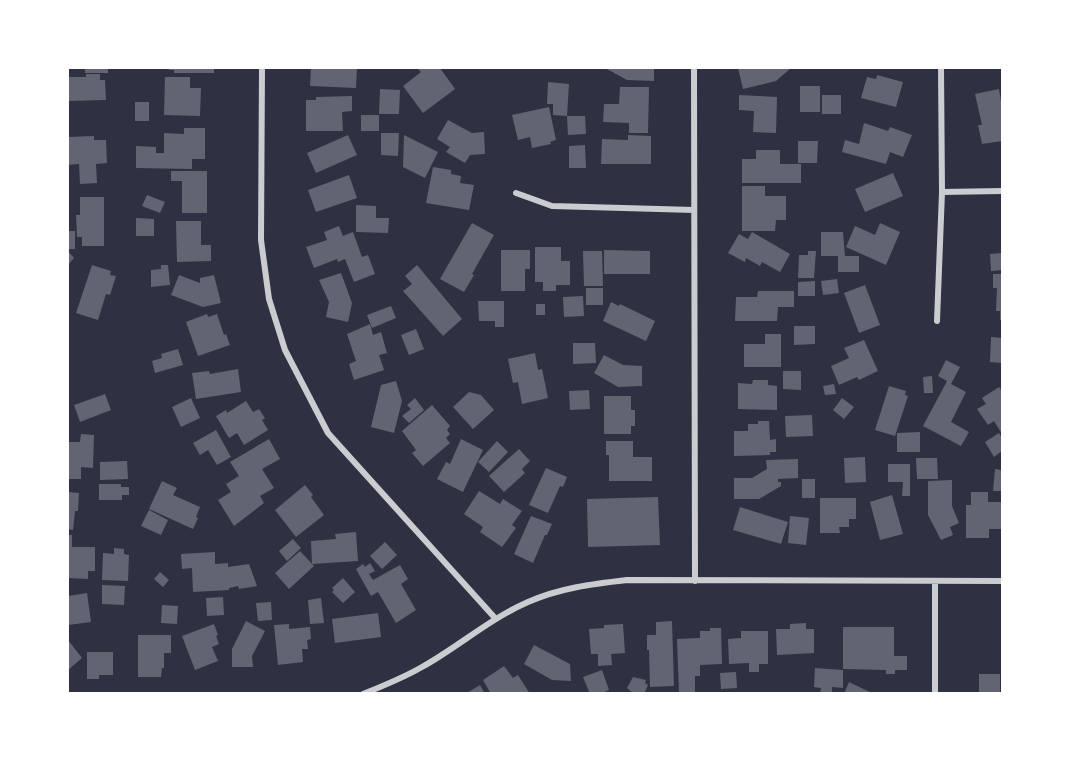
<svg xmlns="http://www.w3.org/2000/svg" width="1070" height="761" font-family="Montserrat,sans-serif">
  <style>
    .building { fill: #626471 }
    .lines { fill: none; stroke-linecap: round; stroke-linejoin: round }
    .minor { stroke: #caccd0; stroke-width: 6 }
  </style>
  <rect width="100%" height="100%" fill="#2d3142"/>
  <path class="building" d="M85,68H108V73H85Z
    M169,68H214V73H174V70H169Z
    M311,68H357L356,88L310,86Z
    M417,68H440L455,89L423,113L403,86L421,72Z
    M605,68H654V81L627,80Z
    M738,68H791L776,81L743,89Z
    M86,74H100V80H105L106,100L68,101V77H86Z
    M877,75L903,82L896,107L861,98L867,77L876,79Z
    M165,77H190V88H201L200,116L164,115Z
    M548,82L569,84L567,116L553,115V104H547Z
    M800,86H820V112H800Z
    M620,87H649L648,133H629V123L603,122L604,104H619Z
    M380,89L400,90L399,114H379Z
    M999,89L1002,108L1001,123L1002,141L982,144L978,125H982L975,94Z
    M739,95L777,97L776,133L753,132L754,111L739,110Z
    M822,95H841V114H822Z
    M352,96V111L342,112L343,131H306V100H316V97Z
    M135,102H149V121H135Z
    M549,107L556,140L550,142L551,144L532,148L530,137L518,140L512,115Z
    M361,115H379V131H361Z
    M567,116H585L586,134L568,135Z
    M448,120L472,133L484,132L485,154L470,155L465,163L446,152L450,147L437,139Z
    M864,123L888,131L890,127L912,135L903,157L890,152L886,164L842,152L845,140L859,144Z
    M184,128H205V159H192V169L136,168V146L156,147V153H164V133L184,134Z
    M381,133H399L398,156L381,155Z
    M348,135L357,155L316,173L307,153Z
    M404,135L438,152L425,178L403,167Z
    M628,135L651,136V164H601L602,139L628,140Z
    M94,136V140H106L107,163L96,164L97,183L80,184L79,164L68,165V137Z
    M798,141H818L817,163H798Z
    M585,145L586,168H569V146Z
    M756,150H780V164H801V183H742V159H756Z
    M433,167L451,170V174L461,176L460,183L474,185L469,210L426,203Z
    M171,171H207V213H182V181H171Z
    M893,173L903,196L865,212L855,189Z
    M349,175L357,198L316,212L308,190Z
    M742,186H765V196H786V220H776L775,231H742Z
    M147,195L165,202L160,213L142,206Z
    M80,197H104V246H82V237H77L76,215H80Z
    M356,205L376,206V218H389L388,233L356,232Z
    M136,218L154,219V236H136Z
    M176,221H201V245H211V261L177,262Z
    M472,223L494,235L472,274L474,275L464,292L440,279Z
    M880,223L900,232L886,265L846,247L855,226L875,235Z
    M339,226L343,236L353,232L362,257L368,255L375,274L354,282L345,259L338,262L337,259L314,268L306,247L327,240L324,232Z
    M68,231H75V249H68Z
    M752,232L790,254L780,272L762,262L760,266L746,258L745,262L728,253L739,234L748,239Z
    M821,232H843L845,256H859V272H838V256H821Z
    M535,247H561V261H570V285H556V291H543V282H535Z
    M501,250H530V269H525V291H501Z
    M604,250L650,251V274H604Z
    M68,251L74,258L68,265Z
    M583,251H602L603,286H584Z
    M808,251H816L814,278H798L799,255H808Z
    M1002,253V270L991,271L990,254Z
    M92,265L111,271L110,275L116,276L110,295L106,294L98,320L76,313Z
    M161,265H168L170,285L151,287V270L161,269Z
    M417,265L462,319L443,336L403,291L412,284L405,276Z
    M341,273L352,303L348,322L326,317L329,302L319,280Z
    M993,274H1002V320H1000V311H996L997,288H993Z
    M179,275L200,283V278L214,275L221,303L203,307L171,295Z
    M837,279L839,293L823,295L821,281Z
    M815,281V296H798V282Z
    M865,285L880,325L859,333L844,293Z
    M586,288H603V305H586Z
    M758,291H794V307H778L777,321H735L736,297H757Z
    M583,296L584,316L564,317L563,297Z
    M478,301H504V327H495V321H479Z
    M611,302L619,306L620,304L655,321L646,341L603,321Z
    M536,304H545V315H536Z
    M391,306L396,318L372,328L367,315Z
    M207,314L208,317L217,314L224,335L226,334L230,345L198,356L186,322Z
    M370,324L373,335L381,332L387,353L379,355L384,370L354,380L349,364L356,361L347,334Z
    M794,326H815V344L794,345Z
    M416,329L424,349L409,355L401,335Z
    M765,334H781V367H744V344H765Z
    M991,337L1002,338V363L990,362Z
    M864,340L878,371L859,380L857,377L839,385L831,366L849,358L844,348Z
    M573,343H595L596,363L573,364Z
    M178,349L183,365L155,373L152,361L162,358L161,354Z
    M535,353L538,370L542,369L548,398L522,404L518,382L513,383L508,359Z
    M604,355L623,365L642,366V386L618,387L594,373Z
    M946,360L960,367L951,384L966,392L951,422L969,432L961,446L923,426L947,381L938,376Z
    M238,369L241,392L196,399L192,373L209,371L210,374Z
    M783,371H801V390L783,389Z
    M932,376L933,393H924L923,377Z
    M753,380H768V385L777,386V410L738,409V383L752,384Z
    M396,381L402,401L394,433L371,427L381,385Z
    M834,384L836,394L825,395L823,386Z
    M889,386L906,391L905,395L908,396L895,436L875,430Z
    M999,387L1002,391V434L994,421L988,425L977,409L986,404L982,398Z
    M589,390L590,409L570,410L569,391Z
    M469,392L481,395L494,410L473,429L453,407Z
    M105,394L111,410L80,422L74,405Z
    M604,396H631V410H635V426H631V434H604Z
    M191,398L200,418L181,427L172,407Z
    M415,398L424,410L409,423L402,416L411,409L407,405Z
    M842,398L854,407L844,419L833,410Z
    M246,401L253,412L259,409L265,418L262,420L268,430L244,445L237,433L229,438L216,416L226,410L227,413Z
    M432,405L450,426L447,430L450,434L446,438L450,443L423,466L412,453L416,450L402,431Z
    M812,415L813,436L786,437L785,416Z
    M758,421H769L770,440L776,439V452H770V455L734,456V431H748V424H758Z
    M216,430L231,457L217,465L208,450L200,455L193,443Z
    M920,432V452H897V433Z
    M999,433L1002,438V451L994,457L985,442Z
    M81,434L94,435L93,468L81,467V479H68V442H80Z
    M269,439L280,459L262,469L274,488L260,496L264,503L234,526L218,500L231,492L226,484L239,476L230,462Z
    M461,439L483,450L463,492L437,479L446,462L450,464Z
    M497,441L508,452L489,472L478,462Z
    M606,441H633V457H652V481H609V455H606Z
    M519,449L530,461L522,469L525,473L504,492L489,476Z
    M865,457L866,482L845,483L844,458Z
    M916,458H937L938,479H917Z
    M798,459V478L778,479V482H781V486L759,499H734V478H752L767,469L766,460Z
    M127,461L128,479L100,480V462Z
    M888,464H910V496H902L903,482H888Z
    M546,468L567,477L563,487L560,486L548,513L529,505Z
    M995,469L1002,470V491H993Z
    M802,479H815V498H802Z
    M952,480V506L959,523L950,527L953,535L941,540L928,515V481Z
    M162,481L177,488L173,495L200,507L196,517L198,518L193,529L149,509Z
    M99,484H121V487H129V495H122V500H99Z
    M305,485L313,495L311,497L324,515L296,537L275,510Z
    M479,491L500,504L503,499L522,511L512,525L516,528L502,547L480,532L483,527L464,514Z
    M68,492L79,493L78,511H75L73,530L68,529Z
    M971,492H988V502H1002V529H989V538H966V505H971Z
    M892,495L903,534L880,540L870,502Z
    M658,497L660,545L588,547L587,499Z
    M820,498H856V519H849V527H839L840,533H820Z
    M740,507L788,522L781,544L733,530Z
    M149,510L168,520L161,535L141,526Z
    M531,516L552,524L547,535H545L533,563L514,554Z
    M790,516L809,518L806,545L788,543Z
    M356,532L358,561L312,564L311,541L336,539L335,534Z
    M68,535H72V547H95V571H88V579L68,578Z
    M293,539L301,548L287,561L279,551Z
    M385,542L397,555L382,569L370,556Z
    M114,548L124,549V554L129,555L128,581L102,580L103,553L114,554Z
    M300,551L314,566L289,589L275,573Z
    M215,552V564L228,563V567L249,564L257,586L239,589L238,586L229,588V590L193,592L192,568L182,569L181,554Z
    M370,563L375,571L369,574L373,580L400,565L408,579L401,584L416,610L396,623L378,592L371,596L356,569L363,564L365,567Z
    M160,572L169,580L163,587L154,579Z
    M343,578L355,592L343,603L332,592L334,590L332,588Z
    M102,585L125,586L124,605L102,604Z
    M87,593L91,622L68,625V596Z
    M223,597L224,615L207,616L206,598Z
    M321,598L324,623L310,624L308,600Z
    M271,602L272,620L258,621L256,603Z
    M162,605L178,606L177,624L161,623Z
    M378,613L381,637L335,643L332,619Z
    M246,621L265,631L252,656L253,667H232V649Z
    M672,621L674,686L650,687L649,650H647V635H656V622Z
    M806,623V629H814V653L777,655L776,629H790V624Z
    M214,624L218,635L216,636L219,644L212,647L218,661L195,670L182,636Z
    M289,624V629L310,627L311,639L307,640L308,649H302L303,662L278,665L274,625Z
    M623,624L625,653L611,654L612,665L598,666V654H591L589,629L604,628V625Z
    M843,627H894V656H907V670H895V674H886V670L843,669Z
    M710,628H721L722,664L700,665V676H695V693H679L677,639L700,638V631H710Z
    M741,631H768V664H759V672H749V663L729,664L728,639L741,638Z
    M138,635H171V653H164V668H162L161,677H138Z
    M68,640L82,658L68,670Z
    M534,645L570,664L571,681L552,680L524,664Z
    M87,652H113V675H99V679H87Z
    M504,666L513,678L518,675L530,694H491L483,680Z
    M815,668L843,670V688L832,687V694H820L821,688L814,687Z
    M602,670L609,690L600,694H590L583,677Z
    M736,672L737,688L721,689L720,673Z
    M979,674H1000V694H979Z
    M633,677L646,680L645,683L648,685L644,694H634L627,688Z
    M849,682L874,694H844Z
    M480,685L485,694H465Z"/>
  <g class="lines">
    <path class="minor" d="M262,68L261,240L269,299L285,350L328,433L495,618
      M694,68L695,581
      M942,192L1002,191
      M516,193L552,206L694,210
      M937,321L942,192L941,68
      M363,694C383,686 403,678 422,667C458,647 489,619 528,602C560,588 592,584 627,580L1002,581
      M935,694V581"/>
  </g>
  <rect width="1070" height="761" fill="none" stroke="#ffffff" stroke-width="138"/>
</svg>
